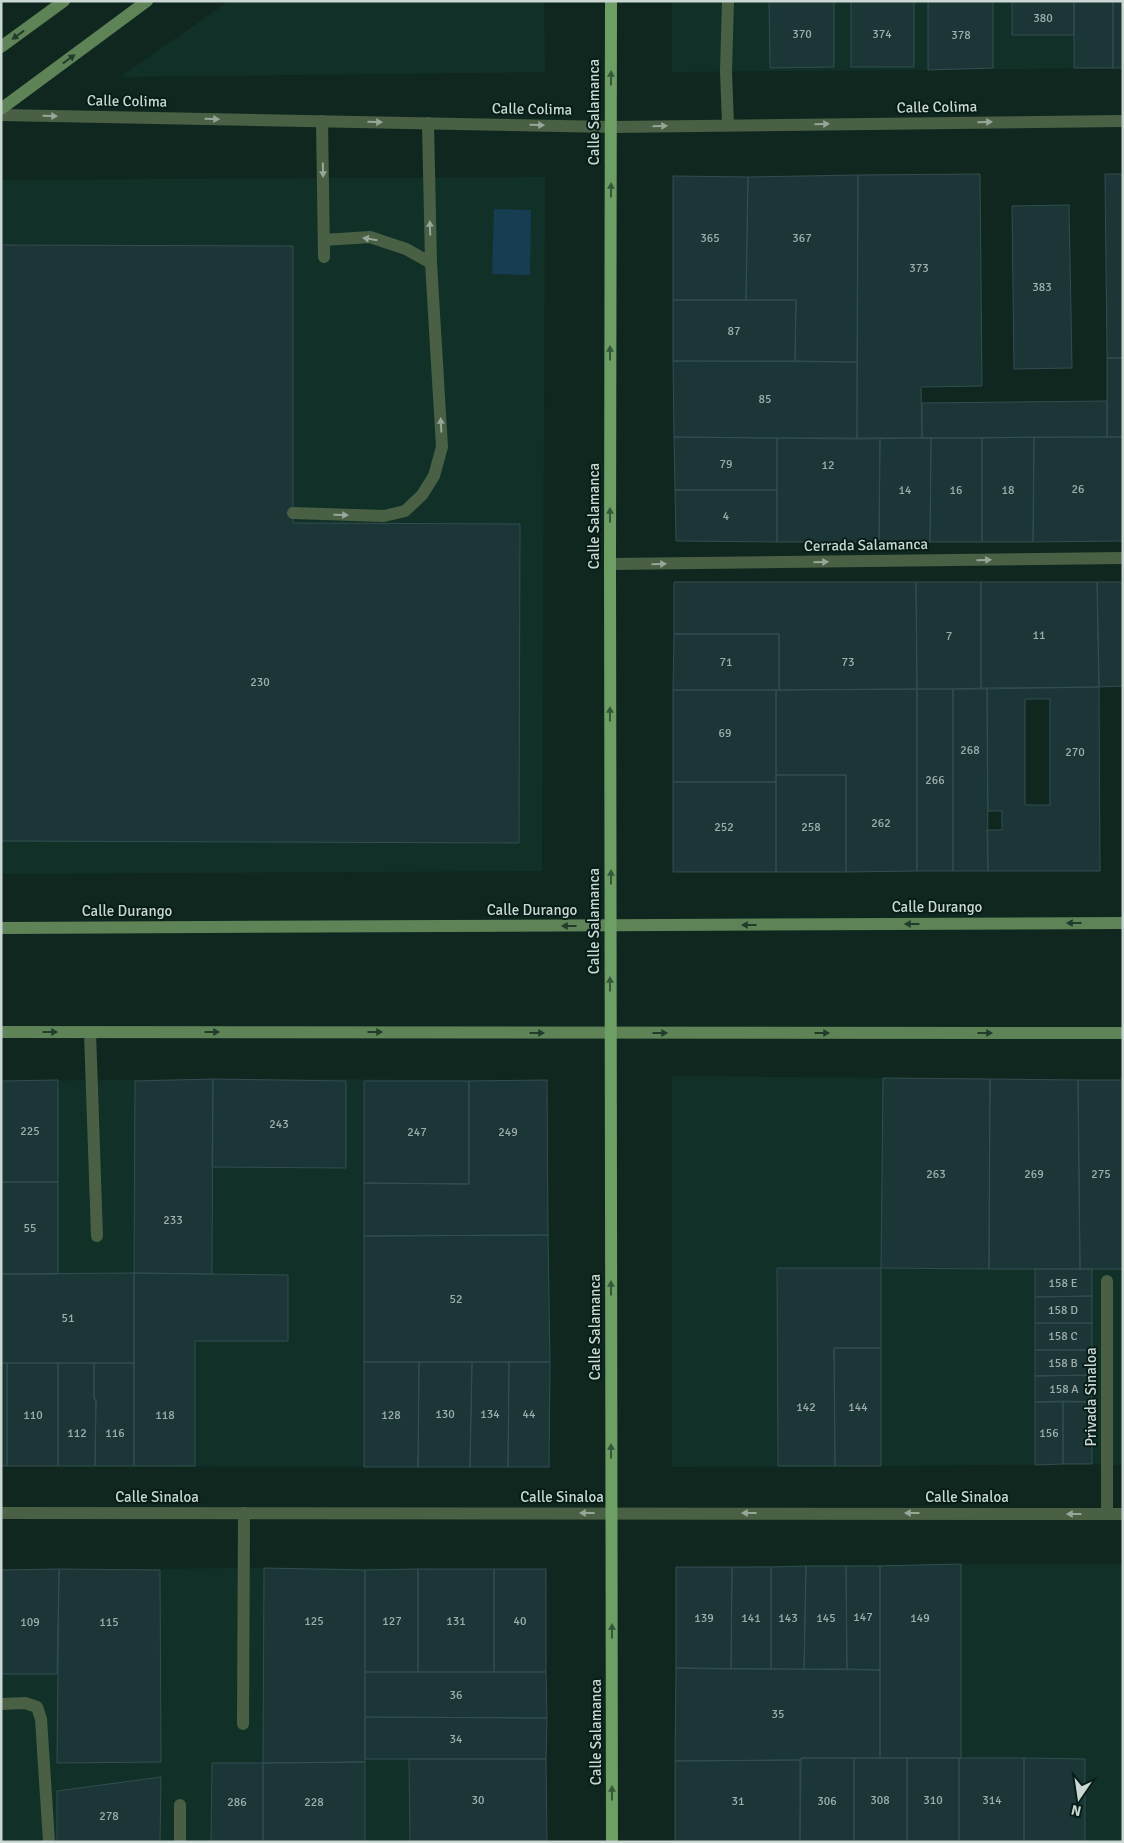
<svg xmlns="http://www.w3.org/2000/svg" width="1124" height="1843" font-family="Signika,sans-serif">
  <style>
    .built { fill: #113128 }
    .water { fill: #163d51 }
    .building { fill: #1c3638; stroke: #334d50; fill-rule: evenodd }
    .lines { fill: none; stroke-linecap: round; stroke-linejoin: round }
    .service { stroke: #496045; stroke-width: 12 }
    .minor { stroke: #496045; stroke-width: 12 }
    .secondary { stroke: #5e8357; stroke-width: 12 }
    .primary { stroke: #6d9e64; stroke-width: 12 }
    .oneway { fill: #213c2a }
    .oneway2 { fill: #35573a }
    .oneway3 { fill: #96a79a }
    .labels { text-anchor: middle; stroke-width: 4; stroke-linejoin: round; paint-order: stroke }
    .number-label { font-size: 12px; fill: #9eafac }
    .street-label { font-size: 15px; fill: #cad7d2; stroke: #071d17 }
  </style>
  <rect width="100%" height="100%" fill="#102720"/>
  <path class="built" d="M229,1H544L545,72L120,77Z
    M672,1H1123V68L672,72Z
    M545,177L542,871L1,874V180Z
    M672,1076L1123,1080V1465L1092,1464L881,1466L672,1467Z
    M213,1079L547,1080L550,1362L549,1467L1,1466V1081Z
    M961,1564H1123V1842H675L676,1567Z
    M243,1568L546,1569L547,1842H1V1570Z"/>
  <path class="water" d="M494,209L531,210L530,275L492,274Z"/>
  <path class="building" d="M769,1H834V67L770,68Z
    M851,1H914V67H851Z
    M928,1H993V68L928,70Z
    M1012,1H1074V35H1012Z
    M1074,1H1113V68H1074Z
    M1113,1H1123V68H1113Z
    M980,174L982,386L921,387L922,438L857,439L858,175Z
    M1105,174H1123V358H1107Z
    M858,175L857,362L795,361L796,300H746L748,177Z
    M673,176L748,177L746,300H673Z
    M1069,205L1072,368L1014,369L1012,206Z
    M1,245L293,246V523L520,524L519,843L1,841Z
    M673,300H796L795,361H673Z
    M1107,358H1123V437H1107Z
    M673,361L857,362V439L674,437Z
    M1107,401V437L922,438V403Z
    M674,437L777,438V490H675Z
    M1034,437H1123V541L1033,542Z
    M1034,437L1033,542H982V438Z
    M777,438H880L879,542H777Z
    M880,438H931L930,542H879Z
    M931,438H982V542H930Z
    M675,490H777V542L676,541Z
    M674,582H916L917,689L779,690V634H674Z
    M916,582H981V689H917Z
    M981,582H1097L1099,687L981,689Z
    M1097,582H1123V686L1099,687Z
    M674,634H779V690H673Z
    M1099,687L1100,871H988L987,830H1002V811H988L987,688ZM1025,699H1050V805H1025Z
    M987,688L988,871H953V689Z
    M917,689V871L846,872V775H776V690Z
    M917,689H953V871H917Z
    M673,690H776V782H673Z
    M776,775H846V872H776Z
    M673,782H776V872H673Z
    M883,1078L990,1079L989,1269L881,1268Z
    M213,1079L346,1081V1168L212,1167Z
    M213,1079L212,1274L134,1273L135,1081Z
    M990,1079L1078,1080L1080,1269H989Z
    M58,1080V1182H1V1081Z
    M547,1080L548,1235L364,1236V1183L469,1184V1081Z
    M1078,1080H1123V1269H1080Z
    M364,1081H469V1184L364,1183Z
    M1,1182H58V1274H1Z
    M548,1235L550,1362H364V1236Z
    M777,1268H881V1348H834L835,1466H778Z
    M1035,1269H1092V1296L1035,1297Z
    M134,1273L288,1275V1341H195V1466H134Z
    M134,1273V1363H1V1274Z
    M1092,1296V1323H1035V1297Z
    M1035,1323H1092V1350H1035Z
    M834,1348H881V1466H835Z
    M1035,1350H1092V1375L1035,1376Z
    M364,1362H419L418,1467H364Z
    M419,1362H472L470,1467H418Z
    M472,1362H509L508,1467H470Z
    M509,1362H550L549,1467H508Z
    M1,1363H7V1466H1Z
    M7,1363H58V1466H7Z
    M58,1363H94V1399L96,1400L95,1466H58Z
    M94,1363H134V1466H95L96,1400L94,1399Z
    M1092,1375V1402H1035V1376Z
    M1063,1401L1092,1402V1464H1063Z
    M1063,1401V1464L1035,1465V1402Z
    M961,1564V1758H880V1566Z
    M806,1566H846L847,1669H804Z
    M806,1566L804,1669H771V1567Z
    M846,1566H880V1670L847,1669Z
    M676,1567H732L731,1669L676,1668Z
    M732,1567H771V1669H731Z
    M264,1568L365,1570V1762L263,1763Z
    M59,1569L160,1570L161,1762L57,1763Z
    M59,1569L57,1674H1V1570Z
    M418,1569V1672H365V1570Z
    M418,1569H494V1672H418Z
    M494,1569H546V1672H494Z
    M676,1668L880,1670V1758H801L800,1760L675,1761Z
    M365,1672H546L547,1718L365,1717Z
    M365,1717L547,1718L546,1759H365Z
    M801,1758H854V1842H800Z
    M854,1758H907V1842H854Z
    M907,1758H959V1842H907Z
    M959,1758H1024V1842H959Z
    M1024,1758L1085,1759V1842H1024Z
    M409,1759H546L547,1842H410Z
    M800,1760V1842H675V1761Z
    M365,1762V1842H263V1763Z
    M212,1763H263V1842H211Z
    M161,1777L160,1842H57V1791Z"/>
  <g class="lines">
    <path class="service" d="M728,1L726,71L728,125
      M322,121L324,257
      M324,240L370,237L406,249L431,263
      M293,513L384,516L405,511L422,495L434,476L442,447L431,263L428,123
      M90,1032L97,1236
      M1,1704L25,1703L37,1707L41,1719L49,1842
      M243,1724L244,1513
      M180,1805V1842"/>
    <path class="minor" d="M1,115L611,127L1123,121
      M610,564L1123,558
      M1,1513L1123,1514
      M1107,1514V1281"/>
    <path class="secondary" d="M1,47L64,1
      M1,109L147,1
      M1,928L1123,923
      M1,1032L1123,1033"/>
    <path class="primary" d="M611,1L610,564L612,1842"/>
  </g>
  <defs><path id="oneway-solid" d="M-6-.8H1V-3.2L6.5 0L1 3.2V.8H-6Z" transform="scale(1.25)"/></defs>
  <g class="oneway">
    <use href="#oneway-solid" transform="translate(18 35) rotate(144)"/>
    <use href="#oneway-solid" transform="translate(69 59) rotate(-36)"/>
    <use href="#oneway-solid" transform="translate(1074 923) rotate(180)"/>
    <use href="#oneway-solid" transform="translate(912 924) rotate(180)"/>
    <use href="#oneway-solid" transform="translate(749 925) rotate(180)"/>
    <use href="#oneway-solid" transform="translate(569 926) rotate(180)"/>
    <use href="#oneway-solid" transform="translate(50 1032)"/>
    <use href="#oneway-solid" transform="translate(212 1032)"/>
    <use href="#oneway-solid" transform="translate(375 1032)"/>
    <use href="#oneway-solid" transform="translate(537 1033)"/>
    <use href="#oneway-solid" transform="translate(660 1033)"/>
    <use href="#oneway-solid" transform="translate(822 1033)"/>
    <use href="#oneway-solid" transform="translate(985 1033)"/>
  </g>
  <g class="oneway2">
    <use href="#oneway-solid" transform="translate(611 78) rotate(-90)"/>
    <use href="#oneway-solid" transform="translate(611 190) rotate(-90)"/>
    <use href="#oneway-solid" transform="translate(610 353) rotate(-90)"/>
    <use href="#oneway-solid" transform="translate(610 515) rotate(-90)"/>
    <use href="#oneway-solid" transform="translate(610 714) rotate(-90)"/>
    <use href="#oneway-solid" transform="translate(611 877) rotate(-90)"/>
    <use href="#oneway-solid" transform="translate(610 984) rotate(-90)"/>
    <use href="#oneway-solid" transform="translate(611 1288) rotate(-90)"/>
    <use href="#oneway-solid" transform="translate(611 1451) rotate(-90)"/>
    <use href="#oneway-solid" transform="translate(612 1631) rotate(-90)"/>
    <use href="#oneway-solid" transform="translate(612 1793) rotate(-90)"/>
  </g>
  <g class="oneway3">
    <use href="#oneway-solid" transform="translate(50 116) rotate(1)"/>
    <use href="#oneway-solid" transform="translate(212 119) rotate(1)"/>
    <use href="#oneway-solid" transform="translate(375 122) rotate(1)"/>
    <use href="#oneway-solid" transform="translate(985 122) rotate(-1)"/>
    <use href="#oneway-solid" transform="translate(822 124) rotate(-1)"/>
    <use href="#oneway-solid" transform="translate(537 125) rotate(1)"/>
    <use href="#oneway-solid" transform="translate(660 126) rotate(-1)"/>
    <use href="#oneway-solid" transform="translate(323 170) rotate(89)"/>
    <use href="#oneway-solid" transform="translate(430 228) rotate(-92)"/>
    <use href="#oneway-solid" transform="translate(370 239) rotate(-171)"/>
    <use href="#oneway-solid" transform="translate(441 425) rotate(-93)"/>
    <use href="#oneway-solid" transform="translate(341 515) rotate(2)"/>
    <use href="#oneway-solid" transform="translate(984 560) rotate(-1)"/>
    <use href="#oneway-solid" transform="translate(821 562) rotate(-1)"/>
    <use href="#oneway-solid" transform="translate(659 564) rotate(-1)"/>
    <use href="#oneway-solid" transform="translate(587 1513) rotate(180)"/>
    <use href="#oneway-solid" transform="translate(749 1513) rotate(-180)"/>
    <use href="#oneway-solid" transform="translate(912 1513) rotate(-180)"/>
    <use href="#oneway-solid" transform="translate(1074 1514) rotate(-180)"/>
  </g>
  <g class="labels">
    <g class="number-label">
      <text x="1043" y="22">380</text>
      <text x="802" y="38">370</text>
      <text x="882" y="38">374</text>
      <text x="961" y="39">378</text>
      <text x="710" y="242">365</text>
      <text x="802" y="242">367</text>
      <text x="919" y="272">373</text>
      <text x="1042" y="291">383</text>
      <text x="734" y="335">87</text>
      <text x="765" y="403">85</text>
      <text x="726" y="468">79</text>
      <text x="828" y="469">12</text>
      <text x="1078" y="493">26</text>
      <text x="905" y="494">14</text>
      <text x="956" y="494">16</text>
      <text x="1008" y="494">18</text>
      <text x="726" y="520">4</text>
      <text x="1039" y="639">11</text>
      <text x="949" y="640">7</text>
      <text x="726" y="666">71</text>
      <text x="848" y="666">73</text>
      <text x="260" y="686">230</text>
      <text x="725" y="737">69</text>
      <text x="970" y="754">268</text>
      <text x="1075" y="756">270</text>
      <text x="935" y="784">266</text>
      <text x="881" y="827">262</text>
      <text x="724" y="831">252</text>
      <text x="811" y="831">258</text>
      <text x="279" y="1128">243</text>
      <text x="30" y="1135">225</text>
      <text x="417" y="1136">247</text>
      <text x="508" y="1136">249</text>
      <text x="936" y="1178">263</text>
      <text x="1034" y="1178">269</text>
      <text x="1101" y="1178">275</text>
      <text x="173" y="1224">233</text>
      <text x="30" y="1232">55</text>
      <text x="1063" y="1287">158 E</text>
      <text x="456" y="1303">52</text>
      <text x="1063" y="1314">158 D</text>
      <text x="68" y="1322">51</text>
      <text x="1063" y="1340">158 C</text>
      <text x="1063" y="1367">158 B</text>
      <text x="1064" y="1393">158 A</text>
      <text x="806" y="1411">142</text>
      <text x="858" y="1411">144</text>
      <text x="445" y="1418">130</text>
      <text x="490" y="1418">134</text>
      <text x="529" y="1418">44</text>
      <text x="33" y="1419">110</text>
      <text x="165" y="1419">118</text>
      <text x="391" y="1419">128</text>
      <text x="77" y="1437">112</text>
      <text x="115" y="1437">116</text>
      <text x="1049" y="1437">156</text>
      <text x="863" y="1621">147</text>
      <text x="704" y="1622">139</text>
      <text x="751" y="1622">141</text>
      <text x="788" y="1622">143</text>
      <text x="826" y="1622">145</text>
      <text x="920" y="1622">149</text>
      <text x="314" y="1625">125</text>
      <text x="392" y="1625">127</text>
      <text x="456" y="1625">131</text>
      <text x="520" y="1625">40</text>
      <text x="30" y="1626">109</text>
      <text x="109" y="1626">115</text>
      <text x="456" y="1699">36</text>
      <text x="778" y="1718">35</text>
      <text x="456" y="1743">34</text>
      <text x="478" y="1804">30</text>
      <text x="880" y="1804">308</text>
      <text x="933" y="1804">310</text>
      <text x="992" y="1804">314</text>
      <text x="738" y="1805">31</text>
      <text x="827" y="1805">306</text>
      <text x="237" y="1806">286</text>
      <text x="314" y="1806">228</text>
      <text x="109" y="1820">278</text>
    </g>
    <g class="street-label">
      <text transform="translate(127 101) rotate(1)" y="5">Calle Colima</text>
      <text transform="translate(937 107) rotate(-1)" y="5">Calle Colima</text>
      <text transform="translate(532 109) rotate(1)" y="5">Calle Colima</text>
      <text transform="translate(594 112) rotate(-90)" y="5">Calle Salamanca</text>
      <text transform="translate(594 516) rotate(-90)" y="5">Calle Salamanca</text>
      <text transform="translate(866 545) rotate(-1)" y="5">Cerrada Salamanca</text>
      <text x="937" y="912">Calle Durango</text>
      <text x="532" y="915">Calle Durango</text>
      <text x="127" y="916">Calle Durango</text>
      <text transform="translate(594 921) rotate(-90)" y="5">Calle Salamanca</text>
      <text transform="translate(595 1327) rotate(-90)" y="5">Calle Salamanca</text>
      <text transform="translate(1091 1397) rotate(-90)" y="5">Privada Sinaloa</text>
      <text x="157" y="1502">Calle Sinaloa</text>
      <text x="562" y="1502">Calle Sinaloa</text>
      <text x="967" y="1502">Calle Sinaloa</text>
      <text transform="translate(596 1732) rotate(-90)" y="5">Calle Salamanca</text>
    </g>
  </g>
  <rect width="1124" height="1843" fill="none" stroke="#cad7d2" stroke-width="5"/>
  <g transform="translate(1079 1798) rotate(193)" stroke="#071d17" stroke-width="4" paint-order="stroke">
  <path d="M0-4L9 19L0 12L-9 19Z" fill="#cad7d2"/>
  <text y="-8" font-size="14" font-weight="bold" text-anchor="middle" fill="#cad7d2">N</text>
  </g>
</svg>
